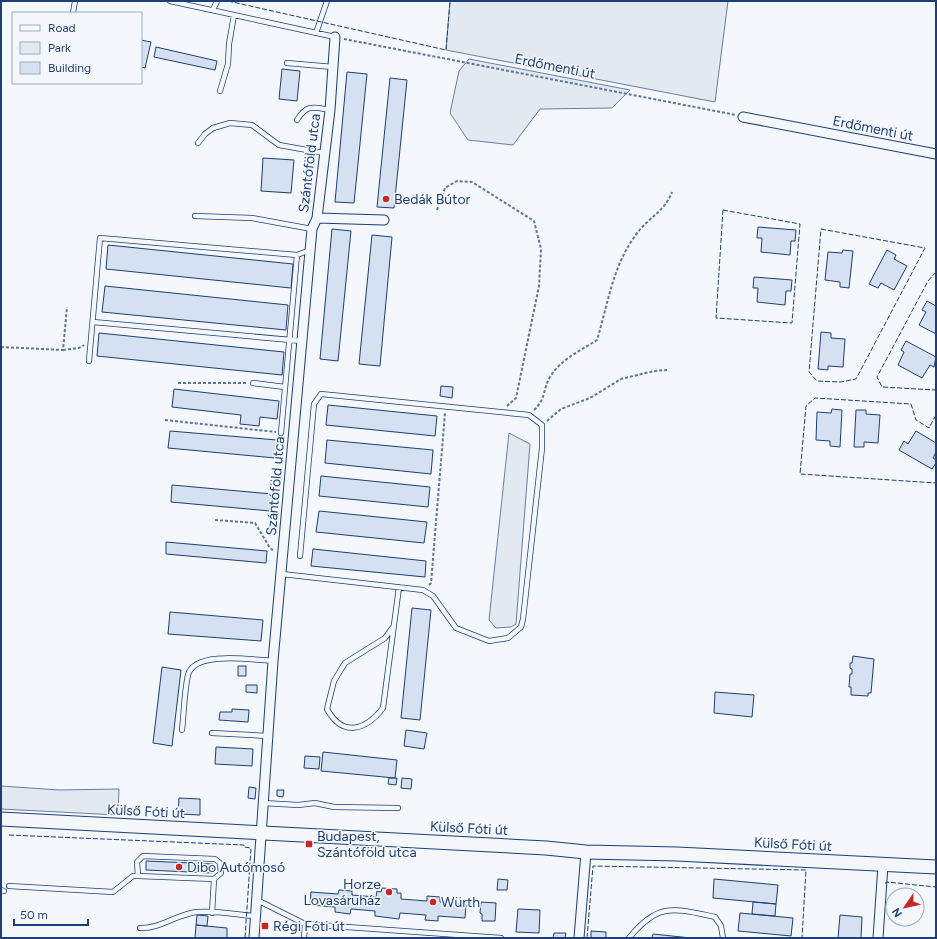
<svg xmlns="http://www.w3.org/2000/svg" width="937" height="939" font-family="Figtree,sans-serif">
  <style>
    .green { fill: #e3e9f0; stroke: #687fa3 }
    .building { fill: #d5e0f0; stroke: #1d3f73 }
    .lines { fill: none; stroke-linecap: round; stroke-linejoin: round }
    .service-casing { stroke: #1d3f73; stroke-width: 6 }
    .minor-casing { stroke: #1d3f73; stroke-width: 11 }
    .secondary-casing { stroke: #1d3f73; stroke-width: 15 }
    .path { stroke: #5e769c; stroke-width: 2; stroke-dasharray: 3 2; stroke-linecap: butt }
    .service { stroke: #f4f7fb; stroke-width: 4.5 }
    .minor { stroke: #f4f7fb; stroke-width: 9 }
    .secondary { stroke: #f4f7fb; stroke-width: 13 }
    .fence { stroke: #1d3f73; stroke-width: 1; stroke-dasharray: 5 2; stroke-linecap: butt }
    .poi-dot { fill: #c62828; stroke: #f4f7fb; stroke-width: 1.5 }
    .labels { text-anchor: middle; stroke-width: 3; stroke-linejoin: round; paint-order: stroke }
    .street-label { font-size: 14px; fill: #1d3f73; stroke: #f4f7fb }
    .poi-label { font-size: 14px; fill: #1d3f73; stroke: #f4f7fb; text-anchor: start }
  </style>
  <rect width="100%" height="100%" fill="#f4f7fb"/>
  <path class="green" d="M450,1H728L715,102L446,50Z
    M469,59L630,90L612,108L540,109L513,145L468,140L450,113L459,71Z
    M509,433L530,444L516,624L511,627L496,628L489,620Z
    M1,786L59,790L119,789L118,815L1,809Z"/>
  <path class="building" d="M141,40L151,42L145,68L141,67Z
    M156,47L217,61L215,70L154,57Z
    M282,69L300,71L297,101L279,99Z
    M347,72L367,74L354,203L335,202Z
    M390,78L407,80L394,208L377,207Z
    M263,158L294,160L291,193L261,191Z
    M758,227L796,230L795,241H791L790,255L761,252L762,238H757Z
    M332,229L351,231L338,361L320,359Z
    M372,235L392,237L380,366L359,364Z
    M108,245L293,264L291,288L106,269Z
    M843,250L853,251L849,288L840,287V282L825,280L828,252L842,253Z
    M887,250L896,255L894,259L907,266L894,290L881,283L878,288L869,284Z
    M754,277L792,280L791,291H786L785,305L757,302L758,288H753Z
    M105,286L288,305L286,330L102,312Z
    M927,301L936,306V334L919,325L926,312L922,310Z
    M821,332L831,333V338L845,339L843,367L828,366V370L818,369Z
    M99,333L284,352L282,375L97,356Z
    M906,341L936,357L934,367L930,365L922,378L898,365L904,352L901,350Z
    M441,386L453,387L452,398L440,396Z
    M174,389L279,401L277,419L260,417L259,426L240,424L241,415L172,407Z
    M328,405L437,416L435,436L326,425Z
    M832,409L842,410L840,447L830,446V441L816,440L817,412L831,413Z
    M856,410H866V414L880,415L878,443L864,442V447H854Z
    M170,431L277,440L275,458L168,448Z
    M916,431L936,443V452L933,458L936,460V463L932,469L899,450L904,441L908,444Z
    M327,440L433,450L431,474L325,463Z
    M321,476L430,487L428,507L319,496Z
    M172,485L272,494L270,511L171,502Z
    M319,511L427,522L424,543L316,532Z
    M166,542L267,551L266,563L166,554Z
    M313,549L426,561L425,577L311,566Z
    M412,608L431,610L420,720L401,718Z
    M170,612L263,620L261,641L168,634Z
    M853,656L874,659L871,693H868V696L851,695V687H849L850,674H852V669L850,668V663H852Z
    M238,666H246V676H238Z
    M162,667L181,670L172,746L153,743Z
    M246,685H257V693L246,692Z
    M715,692L754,695L752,717L714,713Z
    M232,709L249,710L248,722L219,720L220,712H232Z
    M406,730L427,733L424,749L404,746Z
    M216,747L253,749L252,766L215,764Z
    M323,752L397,760L395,778L321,771Z
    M305,756L320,757L319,769L304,768Z
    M389,778H397L396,785L388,784Z
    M402,778L412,779L411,789L401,788Z
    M249,787L256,788L255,799L248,798Z
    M277,790H284L283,797L277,796Z
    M179,798L200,799V815L178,814Z
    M146,861L213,864L212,873L146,870Z
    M498,879L508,880L507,890H497Z
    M714,879L778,885L776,904L713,898Z
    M382,888L397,889V893H401V899L427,901V896L440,897V902L466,905L465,918L438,916V921L425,920L426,915L400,913L399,919L375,916V911L351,909L350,914L335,912V907L310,905L311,892L338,894L339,890L352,891V895L376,897L377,891L381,892Z
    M481,902L496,903L495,921H482V914L480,913Z
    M753,902L776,904L775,916L752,914Z
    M518,909L540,910L539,933L516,932Z
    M740,913L793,918L791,936L738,931Z
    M197,915L208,916L207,926L196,925Z
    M840,915L862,917L861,938H838Z
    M196,925L227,928V938H195Z
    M591,931L606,932V938H591Z
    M554,933H566L565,938H553Z
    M653,934L691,938H652Z"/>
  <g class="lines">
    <g class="service-casing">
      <path id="service" d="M170,1L335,37
        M213,10L217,1
        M73,13L75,1
        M316,33L327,1
        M287,63L333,67
        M220,91L228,64L229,44L234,15
        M297,120C307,104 313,107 330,110
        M198,143L205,134L213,128L230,123L252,125L279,145L324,153
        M195,216L252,218L312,229
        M93,322L302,341
        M89,361L100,238L297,255L310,250
        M253,383L285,387
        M281,433L297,255
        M282,574L423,590L433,596L456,628L489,641L508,638L521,627L523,619L542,448V425L529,415L321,394L314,404L300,556
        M393,627L385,638L345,663L334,681L327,709C343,738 366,730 383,708L399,587
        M182,730C184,713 184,693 188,675C194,650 254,660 273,661
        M212,733L268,736
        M263,803L298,805L315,803L334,807L398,808
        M143,856L215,859L220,863L221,873L214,879L138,876L137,862Z
        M9,886L113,892L133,876H138
        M1,890L4,891
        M257,900L305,924L501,938
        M212,913L214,879
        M140,928C160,929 177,914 197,912C216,910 237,915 256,916
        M304,938L305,924
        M629,938C658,902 674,908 715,917L721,926L723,938"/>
    </g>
    <g class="minor-casing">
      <path id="minor" d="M743,117L936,154
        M317,218L384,220
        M254,938L273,661L312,229L317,218L330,110L335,37
        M579,938L586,852
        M878,938L883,865"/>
    </g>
    <g class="secondary-casing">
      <path id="secondary" d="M1,819L546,848L586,852L677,854L936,867"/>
    </g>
    <path class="path" d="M344,39L736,115
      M437,210L445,188L457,181L472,182L534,221L541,249L539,286L516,398L507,406
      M1,347L63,350L67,307
      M63,350L79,348L84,345
      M178,383H246
      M534,410C546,399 543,389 550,377C561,359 580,351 597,340C608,304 612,268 635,236C647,218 664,213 672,192
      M165,420L276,432
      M547,421L561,409L590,398L621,379L654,371L667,370
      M215,520L255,523L270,548L274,551
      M429,585L431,583L445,413"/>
    <use href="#service" class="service"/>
    <use href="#minor" class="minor"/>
    <use href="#secondary" class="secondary"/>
    <path class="fence" d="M228,1L446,50L450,1
      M723,210L800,224L792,323L716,318Z
      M821,229L925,248L856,379L841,382L817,381L809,372Z
      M936,272L928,281L877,377L882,387L936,390
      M936,415L929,428L916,420L911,404L815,398L806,406L800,474L936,483
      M9,835L244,845V847L251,848L245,938
      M886,884V882L936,887
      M587,938L593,866L806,870L802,938"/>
  </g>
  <g class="poi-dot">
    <circle cx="386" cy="199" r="4"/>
    <rect x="305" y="840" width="8" height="8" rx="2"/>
    <circle cx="179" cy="867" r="4"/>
    <circle cx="389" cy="892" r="4"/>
    <circle cx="433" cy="902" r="4"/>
    <rect x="261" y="922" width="8" height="8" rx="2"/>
  </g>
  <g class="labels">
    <g class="street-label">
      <text transform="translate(555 66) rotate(11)" y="5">Erdőmenti út</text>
      <text transform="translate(873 128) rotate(11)" y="5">Erdőmenti út</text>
      <text transform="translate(309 163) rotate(-83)" y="5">Szántóföld utca</text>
      <text transform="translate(275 486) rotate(-85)" y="5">Szántóföld utca</text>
      <text transform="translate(146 811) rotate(3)" y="5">Külső Fóti út</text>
      <text transform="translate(469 828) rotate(3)" y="5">Külső Fóti út</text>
      <text transform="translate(793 844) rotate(3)" y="5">Külső Fóti út</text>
    </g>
    <g class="poi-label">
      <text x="394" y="204">Bedák Bútor</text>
      <text x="317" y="841">Budapest,<tspan x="317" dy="16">Szántóföld utca</tspan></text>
      <text x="187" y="872">Dibo Autómosó</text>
      <text x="381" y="889" text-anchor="end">Horze<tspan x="381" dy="16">Lovasáruház</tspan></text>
      <text x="441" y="907">Würth</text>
      <text x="273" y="931">Régi Fóti út</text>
    </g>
  </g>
  <rect width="937" height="939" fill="none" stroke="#1d3f73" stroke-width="4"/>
  <rect x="12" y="12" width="130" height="72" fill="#f4f7fb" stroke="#9eadc5"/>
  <rect x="20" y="25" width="20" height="6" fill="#f4f7fb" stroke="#9eadc5"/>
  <text x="48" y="32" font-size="12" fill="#1d3f73">Road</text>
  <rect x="20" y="42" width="20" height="12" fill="#e3e9f0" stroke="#9eadc5"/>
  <text x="48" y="52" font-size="12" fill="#1d3f73">Park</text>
  <rect x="20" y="62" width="20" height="12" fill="#d5e0f0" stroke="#9eadc5"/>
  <text x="48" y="72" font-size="12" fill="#1d3f73">Building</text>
  <g transform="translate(905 907) rotate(236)"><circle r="19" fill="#f4f7fb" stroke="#9eadc5"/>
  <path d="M0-3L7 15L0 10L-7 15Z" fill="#c62828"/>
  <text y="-6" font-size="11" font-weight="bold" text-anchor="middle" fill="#1d3f73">N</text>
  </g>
  <path d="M14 919v6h74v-6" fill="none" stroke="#1d3f73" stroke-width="2"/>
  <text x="20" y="919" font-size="12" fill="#1d3f73" stroke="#f4f7fb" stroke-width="3" paint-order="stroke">50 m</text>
</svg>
